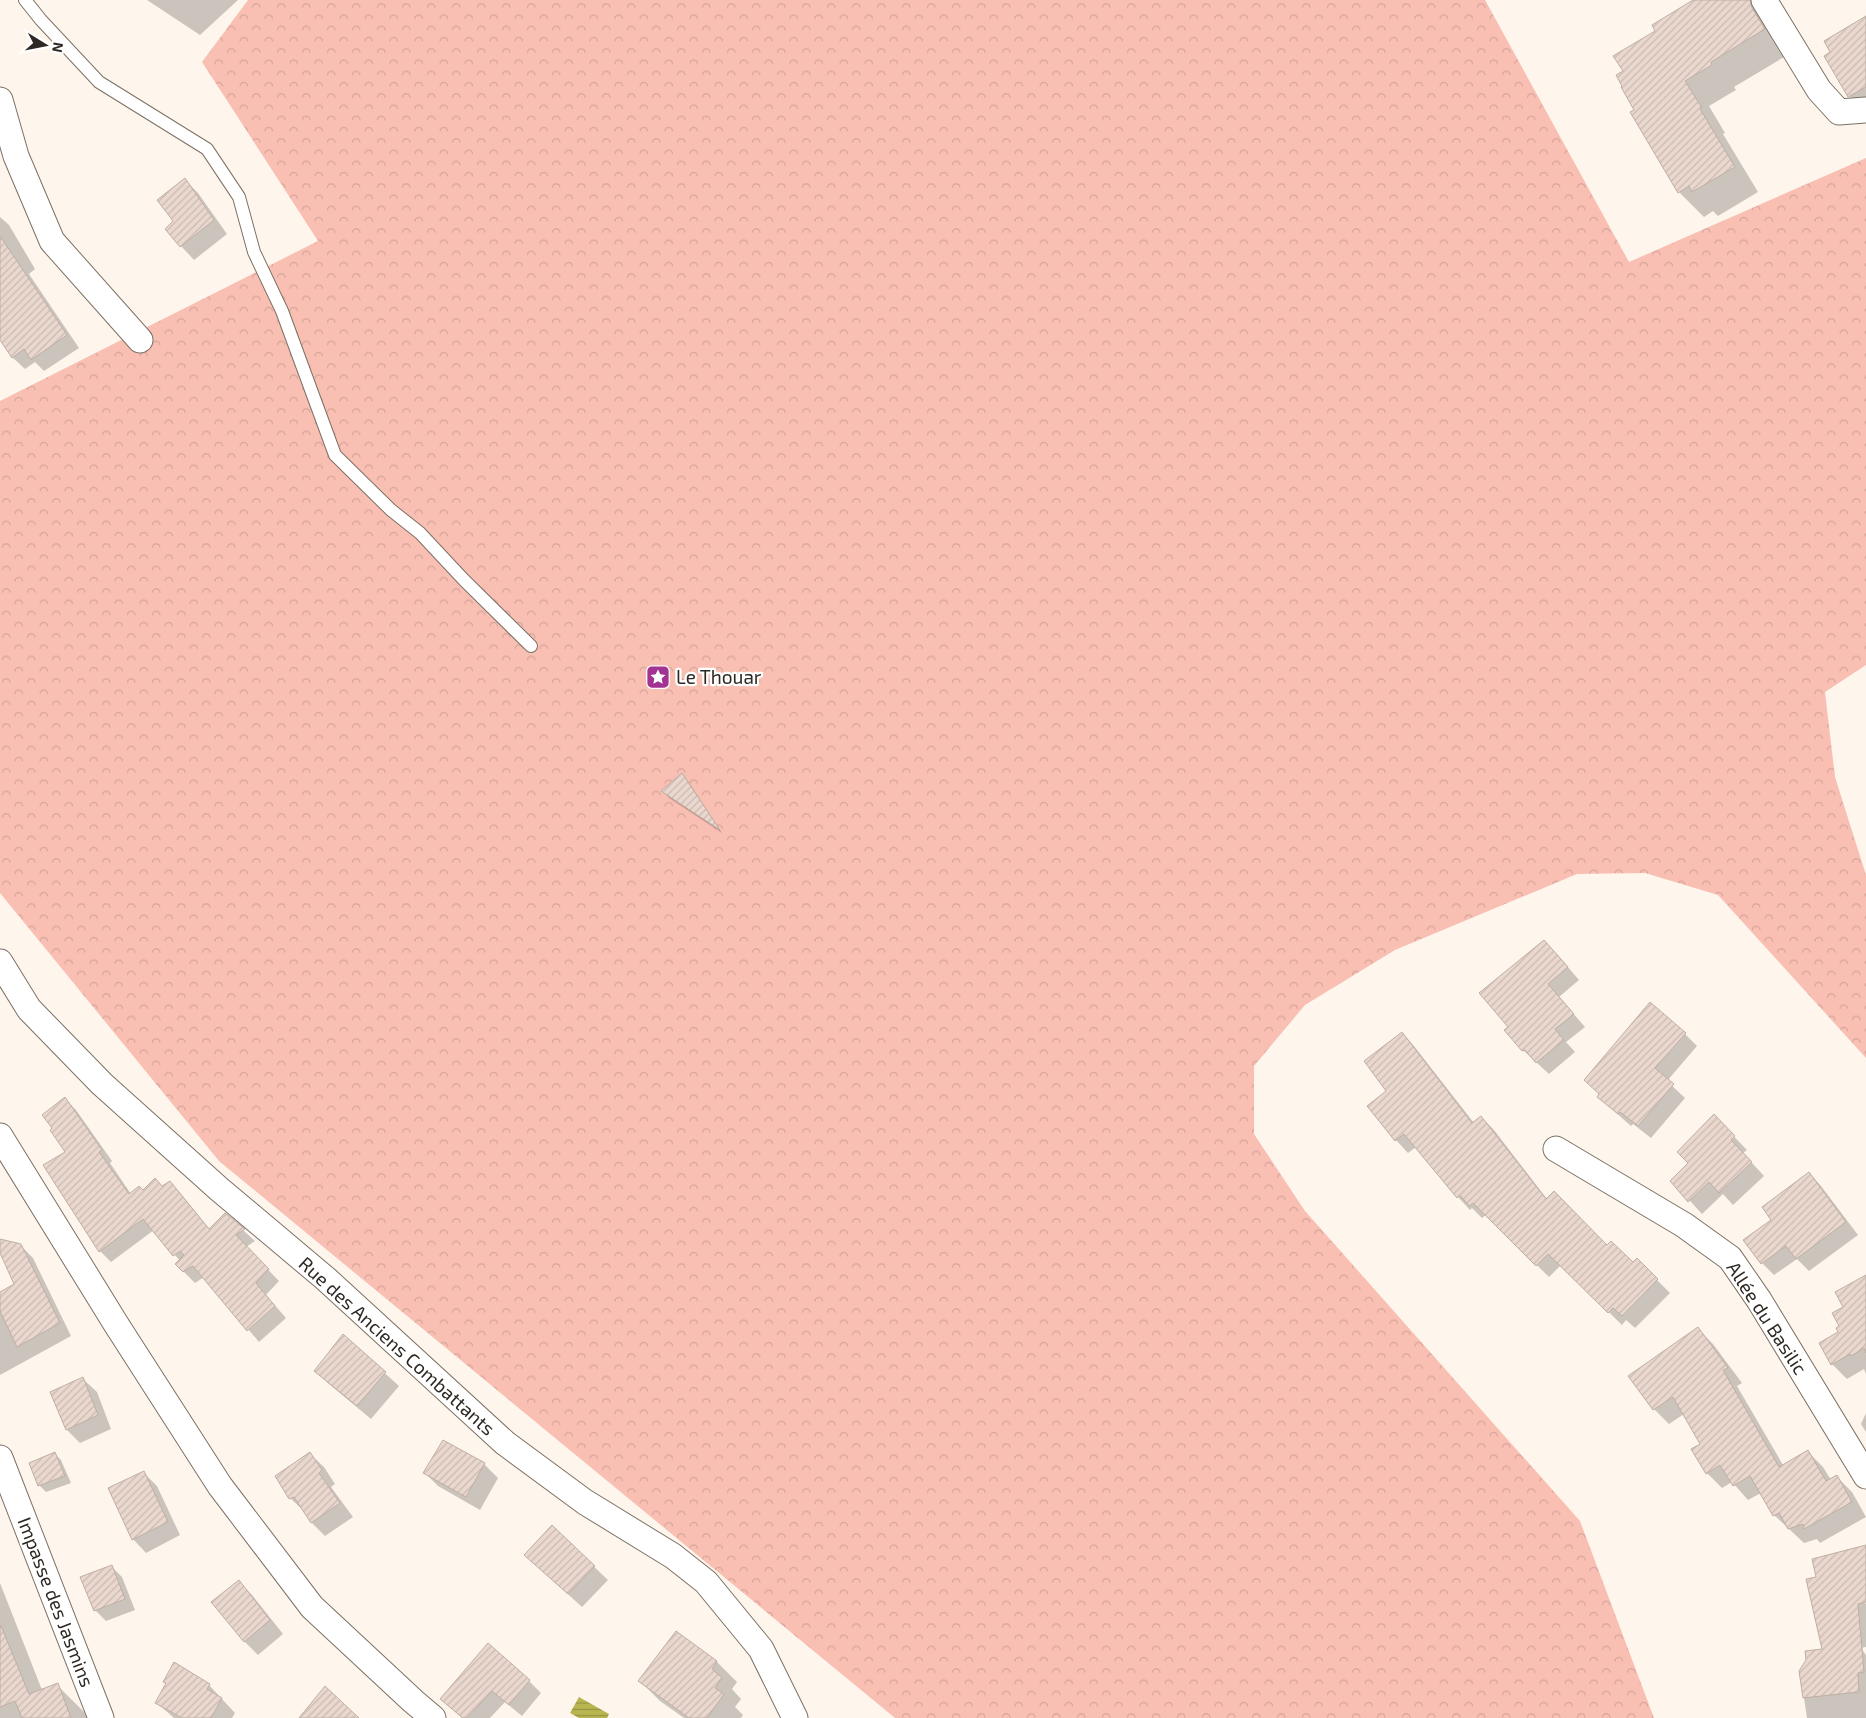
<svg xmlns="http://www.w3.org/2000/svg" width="1866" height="1718" font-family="'Exo 2',sans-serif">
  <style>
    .forest { fill: url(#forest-crowns) }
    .water { fill: url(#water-rules) }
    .shadow { fill: #0003 }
    .building { fill: url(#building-hatch); stroke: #bfaea4 }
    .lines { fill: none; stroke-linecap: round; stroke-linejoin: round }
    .service-casing { stroke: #7c7064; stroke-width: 14 }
    .minor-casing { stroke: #7c7064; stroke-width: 27 }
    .service { stroke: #fff; stroke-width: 12 }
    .minor { stroke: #fff; stroke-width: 25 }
    .labels { text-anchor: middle; stroke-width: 4.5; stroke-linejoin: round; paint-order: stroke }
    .poi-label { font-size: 19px; fill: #2d2823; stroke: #fff; text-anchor: start }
    .street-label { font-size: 19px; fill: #2d2823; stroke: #fff }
  </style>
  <defs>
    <pattern id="forest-crowns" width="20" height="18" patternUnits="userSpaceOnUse" patternTransform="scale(1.25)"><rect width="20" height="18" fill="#f9bfb3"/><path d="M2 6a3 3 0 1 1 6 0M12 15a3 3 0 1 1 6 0" fill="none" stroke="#d6a49a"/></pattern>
    <pattern id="water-rules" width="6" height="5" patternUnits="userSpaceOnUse" patternTransform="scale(1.25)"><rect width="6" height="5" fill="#b9b651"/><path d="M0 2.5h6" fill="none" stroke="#979443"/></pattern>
    <pattern id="building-hatch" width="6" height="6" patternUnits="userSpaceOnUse" patternTransform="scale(1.25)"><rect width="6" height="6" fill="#ead8ce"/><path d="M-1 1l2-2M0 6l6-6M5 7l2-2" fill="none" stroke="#c9b9b1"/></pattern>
  </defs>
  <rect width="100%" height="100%" fill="#fef6ed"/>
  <path class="forest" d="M248,0H1485L1629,262L1866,158V665L1825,692L1835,777L1866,875V1058L1718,895L1645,873L1577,874L1395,950L1305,1005L1254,1066V1134L1305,1211L1580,1521L1654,1718H895L219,1161L0,893V401L318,241L202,62Z"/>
  <path class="water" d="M579,1697L609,1714L607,1718H579L570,1713Z"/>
  <path class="shadow" d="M147,0H238L200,35Z
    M1696,0H1759L1789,54L1734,87L1736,90L1709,106L1725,133L1723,134L1758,192L1718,216L1713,211L1704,217L1679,192L1636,111L1624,72L1657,31Z
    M1866,18V113L1849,96L1831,53Z
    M185,180L198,193L227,234L194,260L181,246L175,221Z
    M0,217L9,225L35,269L29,274L79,348L44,371L35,362L25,369L12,357L0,338Z
    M682,775L688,781L722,833L669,798L663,791Z
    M1556,953L1579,980L1559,997L1585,1027L1566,1042L1575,1052L1549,1074L1523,1050L1510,1028Z
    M1402,1033L1414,1046L1474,1123L1481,1117L1494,1130L1547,1199L1607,1246L1633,1264L1637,1260L1670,1293L1635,1328L1626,1320L1622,1325L1561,1265L1549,1277L1486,1215L1482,1218L1472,1208L1470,1210L1458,1197L1416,1147L1408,1153L1396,1140L1388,1091Z
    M1685,1034L1697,1046L1667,1081L1685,1098L1651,1138L1633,1124L1631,1126L1598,1097Z
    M65,1099L76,1110L112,1161L110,1163L131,1194L163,1188L170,1183L181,1194L210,1230L225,1214L255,1241L246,1247L279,1281L266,1295L286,1318L259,1342L204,1277L195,1283L184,1272L177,1264L180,1261L154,1230L111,1262L100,1251L67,1153Z
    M1714,1116L1747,1150L1743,1153L1764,1176L1733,1205L1723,1194L1702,1214L1672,1181L1689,1163Z
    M1809,1173L1821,1186L1858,1235L1809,1271L1797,1259L1774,1275L1762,1263L1773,1220Z
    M0,1240L20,1245L33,1258L71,1336L0,1375V1293L16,1284L0,1250Z
    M1866,1276V1374L1864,1369L1847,1379L1832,1364L1820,1343L1839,1332L1844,1307Z
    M1698,1329L1713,1344L1742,1383L1737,1386L1783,1465L1808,1452L1823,1467L1831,1480L1837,1477L1852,1492L1866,1517L1820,1543L1817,1539L1804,1543L1774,1515L1761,1493L1748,1500L1732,1482L1722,1488L1707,1473L1701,1445L1684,1414L1669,1424L1654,1409Z
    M344,1336L399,1386L371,1419L329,1384L316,1371Z
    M83,1379L97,1392L111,1429L80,1443L67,1430Z
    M1866,1413V1432L1861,1424Z
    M54,1453L61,1460L71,1483L46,1492L40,1486L30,1463Z
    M310,1454L324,1467L335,1484L331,1487L353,1517L325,1536L312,1523L304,1511L290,1498Z
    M484,1464L498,1478L480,1510L438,1486L425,1473Z
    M143,1472L157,1486L180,1535L146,1553L133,1539Z
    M552,1527L608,1580L582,1607L539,1568Z
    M1866,1547V1590L1857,1595L1866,1604V1647L1861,1648L1866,1655V1718H1807L1800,1671L1823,1650Z
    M111,1566L122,1577L135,1610L106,1621L95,1610Z
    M239,1582L252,1595L283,1634L258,1655L244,1641Z
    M0,1583L42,1690L57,1685L84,1712L87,1718H0Z
    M676,1633L717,1662L737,1682L732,1689L741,1699L735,1707L743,1715L741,1718H684L660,1701L640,1681Z
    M529,1681L541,1693L522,1716L505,1702L490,1718H462L441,1699Z
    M209,1685L235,1713L232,1718H174L157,1703Z"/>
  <path class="building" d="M1693,0H1750L1752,8L1765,29L1711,62L1712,65L1685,81L1702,108L1700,109L1735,167L1692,192L1689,186L1678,193L1630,112L1634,110L1621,87L1622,86L1616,75L1623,71L1613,56L1655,31L1652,25Z
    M1866,16V87L1848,97L1824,56L1830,52L1824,41Z
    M185,178L214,220L180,247L165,229L173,221L157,200Z
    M0,236L67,335L31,360L24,349L12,358L0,340Z
    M682,773L720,830L661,791Z
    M1544,940L1568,967L1548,984L1574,1014L1555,1029L1564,1040L1536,1063L1525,1050L1522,1051L1504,1030L1508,1027L1479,993Z
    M1650,1002L1686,1033L1655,1068L1674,1084L1638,1126L1620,1112L1618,1114L1597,1097L1599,1094L1584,1080Z
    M1402,1032L1472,1123L1481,1116L1546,1199L1554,1191L1607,1245L1611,1241L1633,1262L1637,1258L1658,1279L1622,1316L1613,1308L1608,1313L1548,1254L1536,1266L1473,1203L1469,1206L1460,1195L1457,1198L1404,1134L1395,1141L1367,1106L1386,1091L1364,1061Z
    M65,1097L102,1150L99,1152L129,1194L139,1186L143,1190L155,1178L162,1186L170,1181L209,1229L225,1213L245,1229L236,1235L269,1269L256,1283L275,1306L247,1331L193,1266L183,1272L175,1264L184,1255L180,1251L173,1256L143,1219L99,1252L43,1165L65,1152L50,1130L52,1128L42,1115Z
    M1714,1114L1735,1136L1731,1140L1752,1162L1719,1193L1709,1182L1688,1202L1670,1181L1688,1163L1677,1152Z
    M1809,1172L1846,1222L1796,1259L1786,1246L1761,1264L1743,1240L1771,1220L1762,1207Z
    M0,1239L21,1244L60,1323L17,1347L0,1311V1292L14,1284L0,1253Z
    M1866,1275V1353L1864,1348L1851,1356L1850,1354L1831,1365L1819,1343L1838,1332L1836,1328L1839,1326L1832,1313L1843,1307L1835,1292Z
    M1698,1327L1728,1368L1723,1370L1779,1467L1808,1450L1826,1481L1837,1475L1852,1502L1804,1529L1803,1524L1788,1529L1779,1513L1773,1516L1750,1476L1733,1486L1720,1465L1706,1474L1691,1449L1700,1444L1673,1397L1653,1410L1628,1376Z
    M343,1334L386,1372L357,1406L314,1371Z
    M83,1377L98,1415L66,1430L50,1392Z
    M443,1440L485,1463L466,1497L423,1473Z
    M55,1452L65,1476L38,1486L29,1463Z
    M310,1452L322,1470L319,1473L340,1503L311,1523L294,1497L289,1499L275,1476Z
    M144,1471L168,1522L132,1540L108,1488Z
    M552,1525L595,1566L568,1594L524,1555Z
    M1866,1545V1602L1858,1604L1864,1672L1858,1673L1859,1692L1803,1698L1799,1671L1806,1660L1805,1651L1822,1649L1806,1579L1816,1577L1812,1559Z
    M112,1565L125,1599L94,1611L80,1577Z
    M239,1580L270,1620L244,1642L211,1602Z
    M0,1626H1L29,1694L58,1683L71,1718H22L15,1701L0,1707Z
    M676,1631L717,1661L712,1669L722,1678L715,1688L724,1694L707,1718H689L638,1681Z
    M488,1643L530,1680L509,1705L492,1691L467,1718H463L440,1699Z
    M174,1662L210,1684L207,1689L222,1698L211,1718H182L155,1703L166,1683L163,1682Z
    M325,1686L359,1718H299Z"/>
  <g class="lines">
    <g class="service-casing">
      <path id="service" d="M25,0L41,20L99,82L207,149L239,197L254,252L282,311L335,455L391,510L420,533L464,580L531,646"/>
    </g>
    <g class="minor-casing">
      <path id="minor" d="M1764,0L1819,90L1839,112L1866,110
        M0,100L16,156L52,241L140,340
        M0,962L29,1009L102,1084L219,1189L326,1279L505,1443L585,1502L673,1556L706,1582L761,1649L795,1718
        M0,1136L116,1324L220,1486L312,1607L413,1701L433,1718
        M1556,1149L1684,1225L1730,1258L1759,1300L1866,1476
        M0,1458L101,1718"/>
    </g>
    <use href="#service" class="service"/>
    <use href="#minor" class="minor"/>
  </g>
  <defs>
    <g id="sight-square" transform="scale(1.25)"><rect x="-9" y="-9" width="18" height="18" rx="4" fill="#a33391" stroke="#fff"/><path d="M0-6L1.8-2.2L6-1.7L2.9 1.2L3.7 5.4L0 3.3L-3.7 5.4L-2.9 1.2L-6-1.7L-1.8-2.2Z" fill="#fff"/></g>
  </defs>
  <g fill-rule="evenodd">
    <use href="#sight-square" x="658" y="677"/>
  </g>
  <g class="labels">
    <g class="poi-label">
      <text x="676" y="684">Le Thouar</text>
    </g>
    <g class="street-label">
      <text transform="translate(1767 1318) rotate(57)" y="7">Allée du Basilic</text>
      <text transform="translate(397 1346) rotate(42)" y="7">Rue des Anciens Combattants</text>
      <text transform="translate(56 1602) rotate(69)" y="7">Impasse des Jasmins</text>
    </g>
  </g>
  <g transform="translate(45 45) rotate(100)" stroke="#ffffff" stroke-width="4" paint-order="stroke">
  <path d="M0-4L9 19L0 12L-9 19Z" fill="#2d2823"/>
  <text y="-8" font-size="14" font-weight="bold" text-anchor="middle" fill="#2d2823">N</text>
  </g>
</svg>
